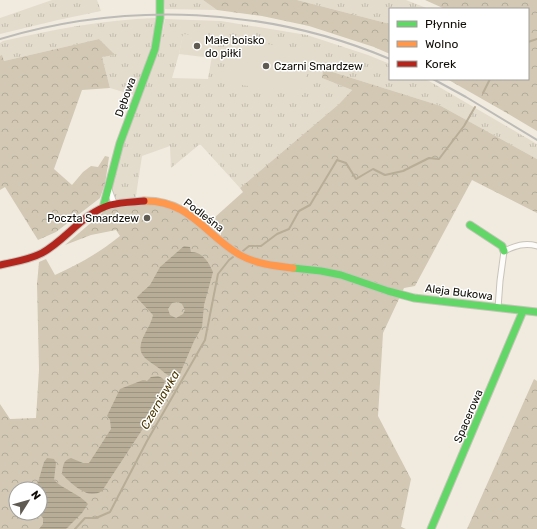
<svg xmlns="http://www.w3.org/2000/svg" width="537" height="529" font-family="Rubik,sans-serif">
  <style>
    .grass { fill: url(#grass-tufts); fill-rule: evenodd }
    .forest { fill: url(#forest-crowns); fill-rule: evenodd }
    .pitch { fill: #e3dccc }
    .water { fill: url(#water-rules); fill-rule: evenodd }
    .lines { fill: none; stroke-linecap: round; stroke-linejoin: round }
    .stream { stroke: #b8ad97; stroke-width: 2 }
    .street-casing { stroke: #c9c4bb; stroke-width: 7 }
    .fast-casing { stroke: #c9c4bb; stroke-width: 9 }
    .slow-casing { stroke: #c9c4bb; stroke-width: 9 }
    .jam-casing { stroke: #c9c4bb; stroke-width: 9 }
    .street { stroke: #fdfcfa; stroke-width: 5 }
    .fast { stroke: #63d668; stroke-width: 7 }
    .slow { stroke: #ff974d; stroke-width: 7 }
    .jam { stroke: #b3261e; stroke-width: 7 }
    .rail { stroke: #bcbbb8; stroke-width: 2 }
    .poi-dot { fill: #5f5a52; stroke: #fff; stroke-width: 1.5 }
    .labels { text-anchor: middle; stroke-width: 3; stroke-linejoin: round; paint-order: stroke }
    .poi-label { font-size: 11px; fill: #100c06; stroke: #fff; text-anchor: start }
    .street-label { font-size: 11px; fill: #100c06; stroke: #fff }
    .water-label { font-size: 12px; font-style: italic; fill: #4b3700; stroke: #fff }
  </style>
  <defs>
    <pattern id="grass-tufts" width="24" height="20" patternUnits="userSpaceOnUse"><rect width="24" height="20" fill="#e3dccc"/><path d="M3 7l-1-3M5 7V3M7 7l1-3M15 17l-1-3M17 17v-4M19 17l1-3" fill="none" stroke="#c2bcae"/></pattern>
    <pattern id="forest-crowns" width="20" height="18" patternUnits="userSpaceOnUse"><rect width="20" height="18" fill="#d2c8b4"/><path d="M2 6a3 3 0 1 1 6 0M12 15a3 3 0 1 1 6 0" fill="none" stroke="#b3ab99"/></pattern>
    <pattern id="water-rules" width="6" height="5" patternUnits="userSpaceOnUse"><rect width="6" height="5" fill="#b8ad97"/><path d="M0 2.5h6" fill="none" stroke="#9d9481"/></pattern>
  </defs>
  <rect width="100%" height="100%" fill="#f1ebdf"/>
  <path class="grass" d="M52,0H97L101,11L58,20L0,34V18Z
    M164,0H203L217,10L165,9Z
    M297,0H406L429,9H390V24Z
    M156,18C154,46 144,69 133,95L110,88L102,57L114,55L99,39L4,61L2,56H0V43L3,41C55,29 103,20 156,18Z
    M165,19L221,21L307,35L368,55L390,64V79H425L429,81L537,144V159L441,106L323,69L322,78L352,90L339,104L240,188L200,144L171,168L170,146L142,156L135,202L114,203L108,186L135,101L159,51ZM183,35L215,38L208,79L172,78L179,54Z"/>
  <path class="forest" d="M203,0H297L390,24V54L374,47L309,26L262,16L217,10Z
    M425,0H537V131L505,112L447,79H528V9H445Z
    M99,39L115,55L102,57L110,88L82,90L54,169L72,185L83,172L91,166L98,167L105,156L109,157L105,184L100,198L56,232L38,240L5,187L0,190V56L2,55L4,61Z
    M323,69L441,106L537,159V213L472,180L415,286L404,288L383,333L378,416L411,479L401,527L406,529H0V404L10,419L36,418L39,370L37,284L39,262L46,259L55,275C79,264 99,253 120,236L116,230L91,235L65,245L114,203L168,204L221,240V231L214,218L243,192L240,188L339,104L352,90L322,78ZM16,489H40V513H16Z
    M534,379L537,381V529H467Z"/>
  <path class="pitch" d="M183,34L216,38L212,58L179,54Z
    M229,38L310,51L303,95L223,82Z"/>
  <path class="water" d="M184,246L190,247L191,252C203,252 209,263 213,272L204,305L202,327L194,341L179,376C171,379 166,374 160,369C155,365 149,362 145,358C132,345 151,329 153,315L138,299L137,297L150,285L160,267ZM178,302L182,304L185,310L183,314L176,318L170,315L168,309L172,303Z
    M158,376L162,378L165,381L159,402L144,427L102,491C99,493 96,494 92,494C83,494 68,481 62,474C63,466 63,460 71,458L83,463H89L111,429L110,420L107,416L120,389L143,380L147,381L151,377Z
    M47,458L54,459L56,463L54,480C64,490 78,493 88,504L82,513L66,529H39L43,524V518L38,513H40V489H36L44,462Z"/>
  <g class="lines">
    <path class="stream" d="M528,42L537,39
      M483,93L490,79
      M243,251L249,246H261L277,234L289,229L299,211L310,205L337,160L346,163L356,179L373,169L385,175L403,171L429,158L439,159L464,126L475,107
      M75,529L85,518H96L110,512L147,441L205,340L218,274L229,260L233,257"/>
    <g class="street-casing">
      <path id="street" d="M108,187L114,203
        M498,308L500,281L504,251C515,246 525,242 537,246"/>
    </g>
    <g class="fast-casing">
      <path id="fast" d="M103,208L120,143L155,49L160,18V0
        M470,225L502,246L504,251
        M293,268L321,271L341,275L388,291L414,298L537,312
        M431,529L523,311"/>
    </g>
    <g class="slow-casing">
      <path id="slow" d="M144,201C190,200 205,235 240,255C256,264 275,266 293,268"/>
    </g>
    <g class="jam-casing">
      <path id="jam" d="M0,265C14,262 29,260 42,253C66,240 83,213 110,205C121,202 133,202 144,201"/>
    </g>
    <use href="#street" class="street"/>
    <use href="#fast" class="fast"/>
    <use href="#slow" class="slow"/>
    <use href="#jam" class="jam"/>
    <path class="rail" d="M0,39C127,1 267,7 390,59
      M433,79L466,97L537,140"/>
  </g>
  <g class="poi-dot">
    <circle cx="197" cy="46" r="4"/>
    <circle cx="266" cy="66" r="4"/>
    <circle cx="147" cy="218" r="4"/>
  </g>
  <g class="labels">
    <g class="poi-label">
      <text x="205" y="44">Małe boisko<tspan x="205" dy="13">do piłki</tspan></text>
      <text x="274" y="70">Czarni Smardzew</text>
      <text x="139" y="222" text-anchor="end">Poczta Smardzew</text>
    </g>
    <g class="street-label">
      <text transform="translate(125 97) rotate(-70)" y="4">Dębowa</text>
      <text transform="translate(204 215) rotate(37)" y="4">Podleśna</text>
      <text transform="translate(459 292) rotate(7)" y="4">Aleja Bukowa</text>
      <text transform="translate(468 416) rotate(-67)" y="4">Spacerowa</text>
    </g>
    <g class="water-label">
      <text transform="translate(160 400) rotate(-60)" y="4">Czerniawka</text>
    </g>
  </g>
  <rect x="389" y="8" width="140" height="72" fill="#ffffff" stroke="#9f9e9b"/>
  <rect x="397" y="21" width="20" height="6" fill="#63d668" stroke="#9f9e9b"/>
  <text x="425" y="28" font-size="12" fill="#100c06">Płynnie</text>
  <rect x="397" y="41" width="20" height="6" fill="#ff974d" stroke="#9f9e9b"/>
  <text x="425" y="48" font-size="12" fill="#100c06">Wolno</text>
  <rect x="397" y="61" width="20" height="6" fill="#b3261e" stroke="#9f9e9b"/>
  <text x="425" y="68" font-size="12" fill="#100c06">Korek</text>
  <g transform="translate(28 501) rotate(53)"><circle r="19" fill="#ffffff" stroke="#9f9e9b"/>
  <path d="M0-3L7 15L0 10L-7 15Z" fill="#5f5a52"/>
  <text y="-6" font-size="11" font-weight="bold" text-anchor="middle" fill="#100c06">N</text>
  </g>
</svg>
